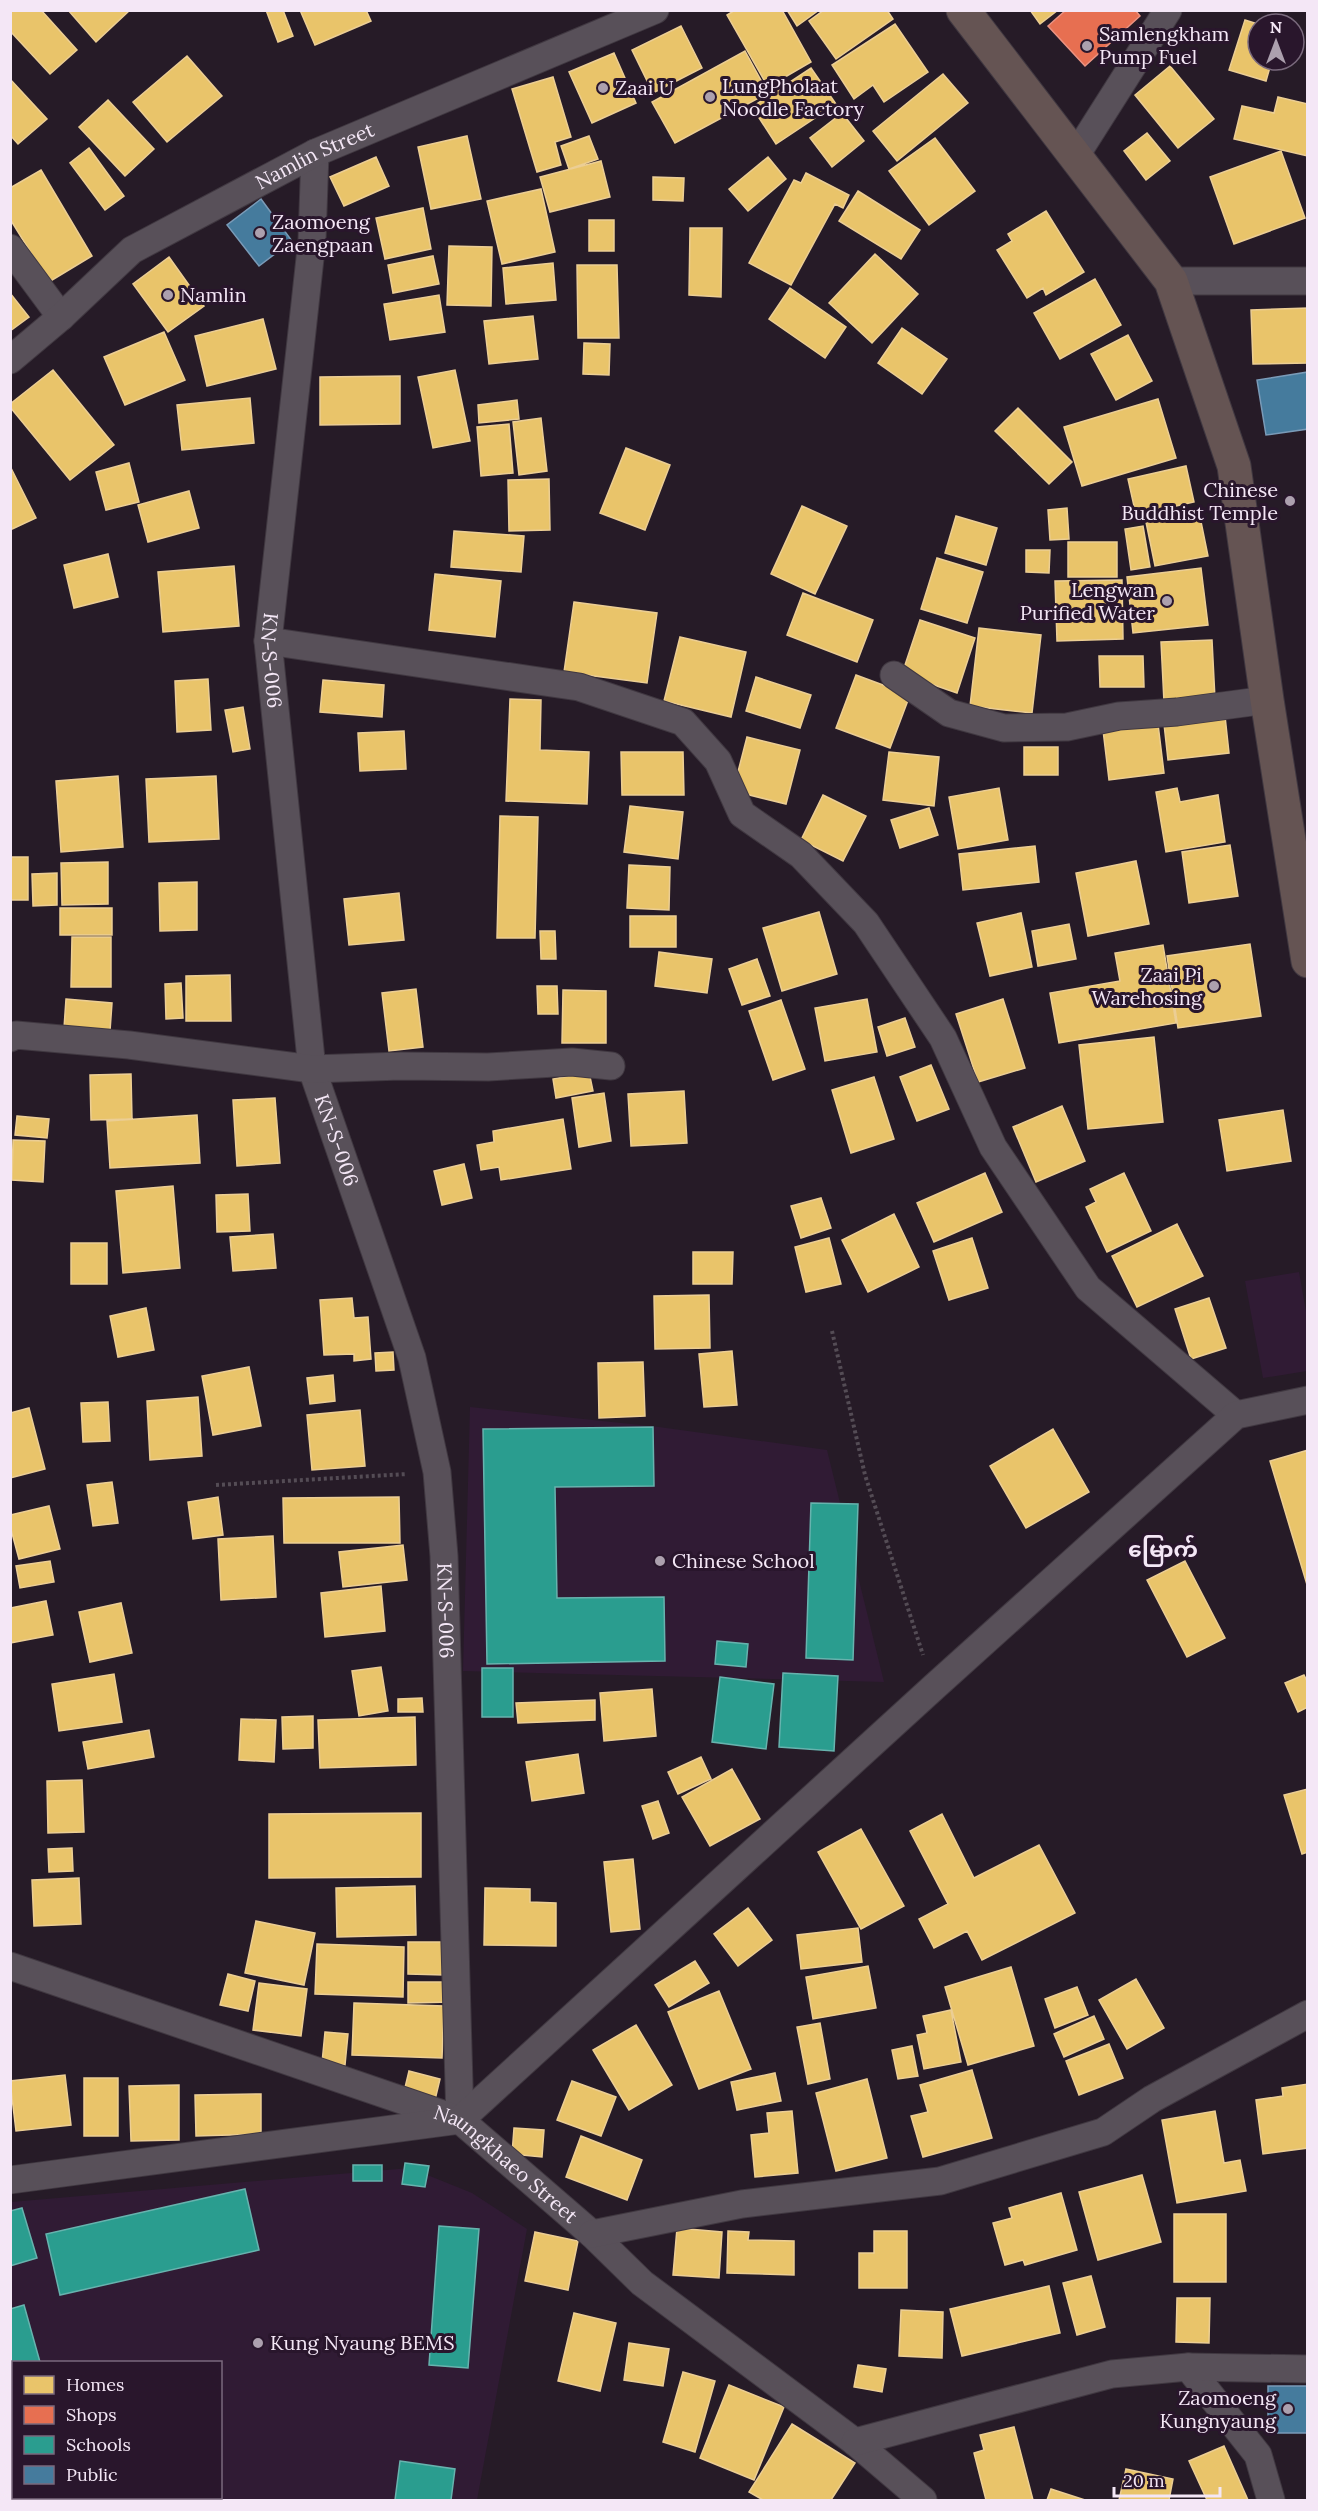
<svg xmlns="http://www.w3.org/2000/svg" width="1318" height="2511" font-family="Lora,'Noto Sans Myanmar',serif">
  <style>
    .built { fill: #301b34; fill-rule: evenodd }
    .homes { fill: #e9c46a; stroke: #ecce94; stroke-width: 1.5 }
    .shops { fill: #e76f51; stroke: #eb9382; stroke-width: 1.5 }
    .schools { fill: #2a9d8f; stroke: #67b3ae; stroke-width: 1.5 }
    .public { fill: #457b9d; stroke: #7a9bb8; stroke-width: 1.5 }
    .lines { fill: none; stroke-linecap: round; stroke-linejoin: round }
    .street-casing { stroke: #403841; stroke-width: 29 }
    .highway-casing { stroke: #403841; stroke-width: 35 }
    .path { stroke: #544c55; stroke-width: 4; stroke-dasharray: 3 3; stroke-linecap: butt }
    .street { stroke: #585059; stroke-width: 27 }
    .highway { stroke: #655453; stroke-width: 33 }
    .poi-dot { fill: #aca0ae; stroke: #29162c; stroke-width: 2 }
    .labels { text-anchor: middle; stroke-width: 6; stroke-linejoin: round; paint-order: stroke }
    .poi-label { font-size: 20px; fill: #f4e7f6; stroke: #29162c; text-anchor: start }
    .street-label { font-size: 20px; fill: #f4e7f6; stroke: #29162c }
    .quarter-label { font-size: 22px; font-weight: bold; fill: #f4e7f6; stroke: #29162c }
  </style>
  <rect width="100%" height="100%" fill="#261b27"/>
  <path class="built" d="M1299,1272L1307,1317V1371L1263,1378L1245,1281Z
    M470,1407L659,1427L827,1450L884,1682L463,1671Z
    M410,2168L472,2193L527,2229L477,2500H11V2202ZM14,2362H220V2498H14Z"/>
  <path class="homes" d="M10,10H41L77,50L50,74L10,31Z
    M68,10H130L96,42Z
    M266,10H283L293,36L278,42Z
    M300,10H366L371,21L315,45Z
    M735,10H782L811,62L768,87L727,15Z
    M787,10H819L797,26Z
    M824,10H887L893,19L836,59L809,21Z
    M1030,10H1058L1040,24Z
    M1245,20L1258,24V60H1272L1266,81L1229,70Z
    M895,24L928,72L884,102L873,85L854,99L832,65Z
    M681,26L702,68L653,93L632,50Z
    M745,51L768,93L675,143L652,102Z
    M614,53L636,103L592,123L569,72Z
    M187,56L222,96L167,142L133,102Z
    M1170,66L1214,119L1178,148L1135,95Z
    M811,68L836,104L776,144L752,107Z
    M943,74L968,103L897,161L873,131Z
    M553,77L571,137L555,142L561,165L537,172L512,89Z
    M10,79L47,119L18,144L10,135Z
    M1278,97L1308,104V156L1234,139L1242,106L1274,113Z
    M108,100L154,149L125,176L79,127Z
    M842,113L864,141L832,167L810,138Z
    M1147,133L1170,161L1146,180L1124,151Z
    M467,136L481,199L431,209L418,147Z
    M589,136L598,159L569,169L561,146Z
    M935,138L975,191L929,225L889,171Z
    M89,148L124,196L105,210L70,163Z
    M1281,151L1305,218L1234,244L1210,177Z
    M376,157L389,186L344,206L330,177Z
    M768,157L786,179L748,211L729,189Z
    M601,161L610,197L550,212L540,177Z
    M41,170L92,256L49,282L10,219V188Z
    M806,173L849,195L843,208L835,204L791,285L749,263L794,180L801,183Z
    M653,177L684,178L683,201L653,200Z
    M541,189L555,252L502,264L487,201Z
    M858,191L920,230L901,259L839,221Z
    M423,208L431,249L385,259L376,218Z
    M1046,211L1084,272L1046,295L1043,288L1027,298L997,250L1012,241L1008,234Z
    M589,220H614V251H589Z
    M690,228H722L721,297L689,295Z
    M449,246L492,247L491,306L447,305Z
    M875,254L918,294L872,343L829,303Z
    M433,256L439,284L393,293L388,265Z
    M169,257L204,306L168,332L133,284Z
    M553,263L556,300L506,304L503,268Z
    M577,265H617L619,338H578Z
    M1095,279L1121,325L1060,359L1034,313Z
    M790,288L846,327L825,358L769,319Z
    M10,293L29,317L10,331Z
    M439,295L445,332L390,340L384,304Z
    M1308,308V363L1253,364L1251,310Z
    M533,316L538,359L489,364L484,321Z
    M263,319L276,369L207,386L195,336Z
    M902,328L947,359L922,394L878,363Z
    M164,332L185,380L125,405L104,357Z
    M1128,335L1152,381L1116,400L1091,354Z
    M584,343L610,344L609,375L583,374Z
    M53,370L114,445L70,480L10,407V404Z
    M455,370L470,441L433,448L418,377Z
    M400,376V424L320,425V377Z
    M250,398L254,443L182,450L177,405Z
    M1158,399L1176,458L1082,486L1064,427Z
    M517,400L519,419L479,423L478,405Z
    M1018,408L1072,462L1049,484L995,431Z
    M541,418L547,471L519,475L513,422Z
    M509,424L513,473L481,476L477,427Z
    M626,448L670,465L645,530L600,513Z
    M129,463L139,502L106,510L96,472Z
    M10,466L36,518L10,530Z
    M1186,466L1194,502L1136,515L1128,479Z
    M549,479L550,530L509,531L508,480Z
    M189,491L199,528L148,542L138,505Z
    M802,506L847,526L815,594L771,574Z
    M1067,508L1069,539L1050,540L1048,510Z
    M1199,512L1208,556L1155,566L1146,522Z
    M956,516L997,528L986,565L945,553Z
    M1143,526L1150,567L1131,570L1125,529Z
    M454,531L524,536L521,572L451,567Z
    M1068,542H1117V577H1068Z
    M1026,550H1050L1049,573L1026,572Z
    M108,554L118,597L74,608L64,565Z
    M937,558L983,572L967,623L921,609Z
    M234,566L239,626L163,632L158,572Z
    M1201,568L1208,625L1133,633L1127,577Z
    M435,574L501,581L495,637L429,630Z
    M1122,580L1123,639L1057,641L1055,581Z
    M803,593L873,620L857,662L787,635Z
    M574,602L657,613L647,683L564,672Z
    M920,620L975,638L957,693L902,674Z
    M979,628L1041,635L1032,713L970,706Z
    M680,637L746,652L731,717L664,701Z
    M1212,640L1215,699L1164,702L1161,642Z
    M1099,656H1143L1144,687H1100Z
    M856,675L910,695L890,748L836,728Z
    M756,677L811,695L800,728L746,711Z
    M208,679L211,730L177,732L175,681Z
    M323,680L384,685L382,717L320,712Z
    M510,699L541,700L540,750L589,752L587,804L506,801Z
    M243,707L250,749L233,752L225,710Z
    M1225,716L1229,753L1168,760L1164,724Z
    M1158,724L1164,773L1109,780L1103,730Z
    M404,731L406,769L360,771L358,733Z
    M747,737L800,750L786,804L733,791Z
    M1024,747H1058V775H1024Z
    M621,752H683L684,795H622Z
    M889,752L939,757L934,806L883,800Z
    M118,776L123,847L61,852L56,781Z
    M216,776L219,839L149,842L146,779Z
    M999,788L1008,840L958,849L949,797Z
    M1177,788L1180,802L1218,795L1225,842L1166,852L1156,792Z
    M823,795L866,816L843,861L801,840Z
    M630,806L683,812L678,859L624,852Z
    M929,808L938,835L900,848L891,820Z
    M500,816L538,817L535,938H497Z
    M1230,845L1238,896L1189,903L1182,852Z
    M1035,846L1039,882L963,890L959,854Z
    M10,857H28V900H10Z
    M1136,861L1149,924L1088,936L1076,873Z
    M108,862V904L62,905L61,863Z
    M629,865L670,867L669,910L627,908Z
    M57,873V905L33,906L32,874Z
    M197,882V930L160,931L159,883Z
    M399,893L404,940L349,945L344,899Z
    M60,908H112V935H60Z
    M819,912L837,974L782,991L763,928Z
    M1021,913L1032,967L990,976L977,923Z
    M630,916H676V947H630Z
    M1069,924L1076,959L1038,966L1032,931Z
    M540,931H555L556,959H541Z
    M72,937H111V987H71Z
    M1250,944L1261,1016L1178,1028L1167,956Z
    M1163,945L1176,1023L1059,1043L1050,993L1120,981L1115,953Z
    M659,952L712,959L707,993L655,986Z
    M757,959L770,996L742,1005L729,969Z
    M230,975L231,1021H186V976Z
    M181,983L183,1018L166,1019L165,984Z
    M537,986H557L558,1014H538Z
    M416,989L423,1047L389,1051L382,993Z
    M563,990L606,991V1043H562Z
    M66,999L112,1003L110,1031L64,1028Z
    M867,999L877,1052L825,1061L815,1008Z
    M1003,999L1025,1068L978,1082L956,1014Z
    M781,1000L805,1069L773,1080L749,1011Z
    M905,1018L915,1047L887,1056L878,1027Z
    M1154,1037L1163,1122L1088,1129L1079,1045Z
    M931,1065L949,1109L917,1121L900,1077Z
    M589,1072L593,1091L556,1098L553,1079Z
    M131,1074L132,1119L91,1120L90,1075Z
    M874,1077L894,1139L851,1153L832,1090Z
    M684,1091L687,1143L631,1146L628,1094Z
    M604,1093L611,1141L579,1147L572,1098Z
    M275,1098L280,1163L237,1166L233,1100Z
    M1062,1106L1085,1161L1036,1182L1013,1127Z
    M1283,1110L1291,1161L1227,1171L1219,1120Z
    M197,1115L200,1163L110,1168L107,1121Z
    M17,1116L49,1119L47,1138L15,1135Z
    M563,1119L571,1169L501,1180L499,1167L481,1170L477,1145L494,1142L493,1131Z
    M13,1140L45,1141L43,1182L12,1180Z
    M464,1164L472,1198L442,1205L434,1171Z
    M985,1173L1002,1212L934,1242L917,1203Z
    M1124,1173L1151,1231L1107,1252L1086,1207L1096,1202L1090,1189Z
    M173,1186L180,1268L123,1273L116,1191Z
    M248,1194L250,1231L217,1232L216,1195Z
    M821,1198L831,1228L801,1238L791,1206Z
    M894,1214L919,1267L868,1292L842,1240Z
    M1177,1224L1203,1276L1137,1307L1112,1256Z
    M273,1234L276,1268L233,1271L230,1237Z
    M829,1238L841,1284L806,1292L795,1247Z
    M972,1238L988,1288L949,1300L933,1251Z
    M71,1243H107V1284H71Z
    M693,1252H733L732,1284H693Z
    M709,1295L710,1348L655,1349L654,1296Z
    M352,1298L354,1318L368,1317L371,1359L354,1361V1354L324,1355L320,1300Z
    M1209,1298L1226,1348L1191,1359L1175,1309Z
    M146,1308L154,1350L118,1357L110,1316Z
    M732,1351L737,1405L704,1407L699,1354Z
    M393,1352L394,1370L376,1371L375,1353Z
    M643,1362L645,1416L599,1418L598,1363Z
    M249,1367L261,1426L213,1435L202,1376Z
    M333,1375L335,1401L310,1404L307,1378Z
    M198,1397L202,1456L150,1460L147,1401Z
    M108,1402L110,1441L83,1442L81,1403Z
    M29,1408L45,1469L10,1478V1413Z
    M360,1410L365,1466L312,1470L307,1415Z
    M1053,1429L1089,1492L1026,1528L990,1466Z
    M1308,1450V1588L1270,1461Z
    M112,1482L118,1523L93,1526L87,1485Z
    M218,1497L223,1535L193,1539L188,1502Z
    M399,1497L400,1543H284L283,1498Z
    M49,1506L60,1549L19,1559L10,1526V1515Z
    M273,1536L276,1597L221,1600L218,1539Z
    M403,1545L407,1580L343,1587L339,1552Z
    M50,1561L54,1582L20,1588L16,1566Z
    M1185,1561L1225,1638L1187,1657L1147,1580Z
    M381,1586L385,1631L325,1637L321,1593Z
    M46,1601L53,1635L10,1643V1608Z
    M121,1603L132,1653L90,1662L79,1612Z
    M381,1667L388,1711L359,1716L352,1671Z
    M114,1674L122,1722L59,1731L52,1684Z
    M1304,1675L1308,1683V1707L1298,1712L1285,1683Z
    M652,1689L656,1736L604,1741L600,1693Z
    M422,1698L423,1712H398V1699Z
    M595,1700V1720L518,1723L516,1703Z
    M313,1716V1748L283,1749L282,1717Z
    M415,1717L416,1765L320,1768L318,1720Z
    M241,1719L276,1720L274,1762L239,1760Z
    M149,1730L154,1757L88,1769L83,1742Z
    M578,1754L584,1793L532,1801L526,1762Z
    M701,1757L711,1779L678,1794L668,1772Z
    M732,1769L760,1819L710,1846L682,1797Z
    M82,1780L84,1832L48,1833L47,1781Z
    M1308,1789V1852L1302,1854L1284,1795Z
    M658,1801L669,1833L653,1839L642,1806Z
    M421,1813V1877L269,1878V1814Z
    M942,1814L974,1878L1039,1845L1075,1913L982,1960L967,1931L934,1948L919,1919L948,1904L910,1831Z
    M861,1829L904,1906L861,1929L818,1852Z
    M72,1848L73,1871L49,1872L48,1849Z
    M633,1859L640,1929L611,1932L604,1862Z
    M79,1878L81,1924L34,1926L32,1880Z
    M415,1886L416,1935L337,1937L336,1888Z
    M485,1888L530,1889V1902L556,1903V1946L484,1945Z
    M748,1908L772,1940L738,1966L714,1934Z
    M256,1921L315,1933L304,1985L245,1973Z
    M858,1928L862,1962L801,1969L797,1935Z
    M408,1942H445L444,1975L408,1974Z
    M317,1944L404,1947L403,1997L315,1994Z
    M695,1961L709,1983L669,2007L655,1985Z
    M868,1966L876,2008L813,2019L806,1977Z
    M1011,1967L1034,2046L968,2065L945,1987Z
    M228,1974L255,1981L248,2011L220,2005Z
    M1136,1979L1164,2028L1127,2049L1099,2000Z
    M408,1982H451V2002L408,2003Z
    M259,1983L307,1989L301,2036L253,2030Z
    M1077,1987L1088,2015L1055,2028L1045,1999Z
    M719,1991L751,2069L699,2089L668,2012Z
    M354,2003L444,2006L442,2058L352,2055Z
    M951,2010L961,2062L924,2069L917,2035L927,2033L923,2016Z
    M1094,2016L1104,2039L1064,2057L1054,2034Z
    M820,2023L830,2079L808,2084L797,2027Z
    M636,2025L672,2085L629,2110L593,2050Z
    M325,2032L348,2034L345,2065L322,2063Z
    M1109,2044L1123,2078L1079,2095L1066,2061Z
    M912,2046L918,2076L898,2079L892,2050Z
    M972,2070L992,2138L923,2157L911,2116L928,2112L920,2085Z
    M409,2071L440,2079L434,2104L403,2096Z
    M775,2073L781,2101L737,2110L731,2082Z
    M65,2075L71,2125L16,2131L10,2081Z
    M84,2078H118V2136H84Z
    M867,2079L887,2158L836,2171L816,2093Z
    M572,2081L616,2097L601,2136L557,2120Z
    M1308,2084V2148L1263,2154L1256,2100L1283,2096L1282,2088Z
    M179,2085V2140L131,2141L129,2086Z
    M261,2094V2134L196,2136L195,2095Z
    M792,2111L798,2173L755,2177L751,2135L769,2133L767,2113Z
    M1215,2111L1224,2163L1240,2160L1246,2191L1177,2203L1162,2120Z
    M514,2128L544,2130L542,2157L512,2154Z
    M581,2136L642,2160L627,2200L566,2177Z
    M1142,2175L1161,2242L1098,2260L1079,2192Z
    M1061,2193L1077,2250L1025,2265L1023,2260L1005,2265L993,2223L1012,2218L1009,2208Z
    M1174,2214H1226V2282H1174Z
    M677,2228L722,2232L719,2278L673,2275Z
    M728,2231L749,2232L748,2240L794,2241V2275L727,2273Z
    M874,2231H907V2288H859V2253H874Z
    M535,2232L578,2241L568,2290L525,2281Z
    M1091,2276L1105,2327L1077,2335L1063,2283Z
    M1049,2286L1060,2333L962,2356L950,2309Z
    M1177,2298H1210L1209,2343L1176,2342Z
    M901,2310L943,2312L942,2358L899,2356Z
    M574,2313L616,2323L600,2391L558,2381Z
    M629,2343L669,2349L663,2386L624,2380Z
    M858,2365L886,2369L882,2392L854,2387Z
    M683,2372L715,2381L695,2452L663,2442Z
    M729,2385L784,2407L754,2480L700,2458Z
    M792,2424L855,2463L831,2500H763L749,2492Z
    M1014,2427L1033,2500H986L974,2453L984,2450L980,2435Z
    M1224,2446L1248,2500H1207L1189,2461Z
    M1126,2469L1173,2479L1169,2500H1119Z
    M1051,2489L1085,2500H1047Z"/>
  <path class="shops" d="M1066,10H1135L1140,16L1085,66L1048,26Z"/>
  <path class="schools" d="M653,1427L654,1486L555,1487L557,1598L664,1597L665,1661L487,1664L483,1429Z
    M811,1503L858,1504L853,1660L806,1658Z
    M717,1641L748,1644L746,1667L715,1664Z
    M482,1668H513V1717H482Z
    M783,1673L838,1676L834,1751L779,1747Z
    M720,1677L774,1684L766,1749L712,1742Z
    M405,2163L429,2166L425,2187L402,2184Z
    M353,2165H382V2181H353Z
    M245,2189L259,2250L60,2295L46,2234Z
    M22,2208L37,2258L10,2266V2211Z
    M439,2226L479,2229L468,2368L429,2365Z
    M24,2305L40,2362H14V2462L10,2463V2309Z
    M400,2461L455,2469L451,2500H395Z
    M21,2498H71V2500H21Z"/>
  <path class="public" d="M261,199L292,241L259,266L227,225Z
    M1308,372V429L1266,435L1257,380Z
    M1268,2386H1308V2433H1268Z"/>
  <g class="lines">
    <g class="street-casing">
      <g id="street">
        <path id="s1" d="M315,153L312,240L268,641L312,1069L412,1358L437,1472L444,1556L460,2120"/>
        <path d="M1076,155L1168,10"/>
        <path d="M10,248L61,317"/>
        <path d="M1171,281H1308"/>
        <path id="s2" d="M10,360L61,317L132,250L315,153L655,10"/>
        <path d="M268,641L579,687L683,722L718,761L742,814L801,855L866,923L943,1038L993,1147L1088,1288L1236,1415"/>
        <path d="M894,675L949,713L1004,728L1067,727L1119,716L1177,712L1267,700"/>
        <path d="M10,1038L16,1035L129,1045L312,1069L401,1066L488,1067L572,1062L611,1066"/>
        <path id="s3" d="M10,1966L460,2120L592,2234L642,2283L855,2442L923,2500"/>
        <path d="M10,2180L460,2120L934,1687L1236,1415L1308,1400"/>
        <path d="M592,2234L742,2204L940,2181L1103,2132L1152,2099L1308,2014"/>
        <path d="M1188,2367L1258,2455L1271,2500"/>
        <path d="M855,2442L1112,2374L1188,2367L1308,2369"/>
      </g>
    </g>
    <g class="highway-casing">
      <path id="highway" d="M963,10L1171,281L1234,466L1267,700L1308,961"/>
    </g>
    <path class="path" d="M832,1331L865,1475L923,1655
      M216,1485L407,1474"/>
    <use href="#street" class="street"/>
    <use href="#highway" class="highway"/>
  </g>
  <g class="poi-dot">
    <circle cx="1087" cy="46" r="6"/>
    <circle cx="603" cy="88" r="6"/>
    <circle cx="710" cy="97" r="6"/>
    <circle cx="260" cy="233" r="6"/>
    <circle cx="168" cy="295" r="6"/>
    <circle cx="1290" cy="501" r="6"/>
    <circle cx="1167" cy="601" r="6"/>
    <circle cx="1214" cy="986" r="6"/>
    <circle cx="660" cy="1561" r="6"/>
    <circle cx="258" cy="2343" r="6"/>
    <circle cx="1288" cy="2409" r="6"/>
  </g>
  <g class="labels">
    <g class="poi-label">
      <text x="1099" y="41">Samlengkham<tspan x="1099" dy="23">Pump Fuel</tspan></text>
      <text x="722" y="93">LungPholaat<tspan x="722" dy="23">Noodle Factory</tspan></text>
      <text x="615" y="95">Zaai U</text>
      <text x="272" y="229">Zaomoeng<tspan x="272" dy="23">Zaengpaan</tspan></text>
      <text x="180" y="302">Namlin</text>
      <text x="1278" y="497" text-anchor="end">Chinese<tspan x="1278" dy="23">Buddhist Temple</tspan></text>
      <text x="1155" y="597" text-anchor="end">Lengwan<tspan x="1155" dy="23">Purified Water</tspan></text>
      <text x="1202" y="982" text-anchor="end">Zaai Pi<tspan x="1202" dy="23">Warehosing</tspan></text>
      <text x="672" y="1568">Chinese School</text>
      <text x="270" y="2350">Kung Nyaung BEMS</text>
      <text x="1276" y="2405" text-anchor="end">Zaomoeng<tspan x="1276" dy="23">Kungnyaung</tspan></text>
    </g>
    <g class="street-label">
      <text dy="7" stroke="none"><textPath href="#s2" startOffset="370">Namlin Street</textPath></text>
      <text dy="7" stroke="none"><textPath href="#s1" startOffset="510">KN-S-006</textPath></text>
      <text dy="7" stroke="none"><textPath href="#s1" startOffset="996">KN-S-006</textPath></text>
      <text dy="7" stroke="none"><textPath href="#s1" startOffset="1482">KN-S-006</textPath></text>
      <text dy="7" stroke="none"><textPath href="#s3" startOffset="538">Naungkhaeo Street</textPath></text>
    </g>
    <g class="quarter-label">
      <text x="1163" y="1557">မြောက်</text>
    </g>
  </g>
  <rect width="1318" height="2511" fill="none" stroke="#f4e7f6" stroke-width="24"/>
  <rect x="12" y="2361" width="210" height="138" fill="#29162c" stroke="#7a6a7d" stroke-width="1.5"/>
  <rect x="24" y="2376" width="30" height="18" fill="#e9c46a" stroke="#7a6a7d" stroke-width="1.5"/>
  <text x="66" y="2391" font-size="18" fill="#f4e7f6">Homes</text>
  <rect x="24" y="2406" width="30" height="18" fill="#e76f51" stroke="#7a6a7d" stroke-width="1.5"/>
  <text x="66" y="2421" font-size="18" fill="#f4e7f6">Shops</text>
  <rect x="24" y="2436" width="30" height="18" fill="#2a9d8f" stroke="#7a6a7d" stroke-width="1.5"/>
  <text x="66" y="2451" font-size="18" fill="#f4e7f6">Schools</text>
  <rect x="24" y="2466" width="30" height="18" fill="#457b9d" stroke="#7a6a7d" stroke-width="1.5"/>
  <text x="66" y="2481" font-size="18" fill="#f4e7f6">Public</text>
  <g transform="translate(1276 42)"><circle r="28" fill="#29162c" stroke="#7a6a7d" stroke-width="1.5"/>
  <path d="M0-4.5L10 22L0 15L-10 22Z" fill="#aca0ae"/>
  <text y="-9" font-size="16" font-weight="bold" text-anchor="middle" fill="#f4e7f6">N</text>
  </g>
  <path d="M1114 2487v9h106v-9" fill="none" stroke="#f4e7f6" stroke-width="3"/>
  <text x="1123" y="2487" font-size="18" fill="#f4e7f6" stroke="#29162c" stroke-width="4.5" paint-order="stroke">20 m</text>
</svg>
